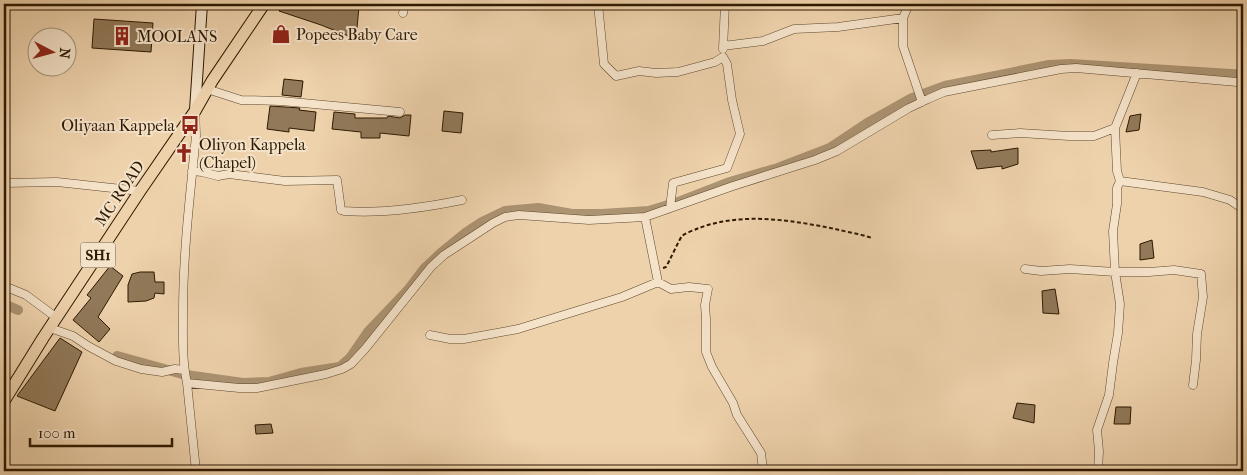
<svg xmlns="http://www.w3.org/2000/svg" width="1247" height="475" font-family="'IM FELL French Canon',serif">
  <style>
    .lines { fill: none; stroke-linecap: round; stroke-linejoin: round }
    .canal { stroke: #ac9372; stroke-width: 10 }
    .building { fill: #917959; stroke: #2d1900 }
    .street-casing { stroke: #5d472b; stroke-width: 9 }
    .secondary-casing { stroke: #2d1900; stroke-width: 12 }
    .primary-casing { stroke: #2d1900; stroke-width: 13 }
    .path { stroke: #2d1900; stroke-width: 2; stroke-dasharray: 4 2.5; stroke-linecap: butt }
    .street { stroke: #f4e2c9; stroke-width: 8 }
    .secondary { stroke: #f4e2c9; stroke-width: 10 }
    .primary { stroke: #eed2ac; stroke-width: 11 }
    .labels { text-anchor: middle; stroke-width: 4; stroke-linejoin: round; paint-order: stroke }
    .shield { fill: #f4e2c9; stroke: #69553c; stroke-width: 1 }
    .shield-label { font-size: 15px; font-weight: bold; fill: #2d1900 }
    .poi-label { font-size: 16px; fill: #2d1900; stroke: #f4e2c9; text-anchor: start }
    .street-label { font-size: 16px; fill: #2d1900; stroke: #f4e2c9 }
  </style>
  <rect width="100%" height="100%" fill="#eed2ac"/>
  <filter id="stains"><feTurbulence type="fractalNoise" baseFrequency=".004" numOctaves="4"/><feColorMatrix values="0 0 0 0 .2 0 0 0 0 .09 0 0 0 0 .02 0 0 0 .5 -.17"/></filter>
  <radialGradient id="worn" r=".72"><stop offset=".6" stop-color="#630" stop-opacity="0"/><stop offset="1" stop-color="#630" stop-opacity=".3"/></radialGradient>
  <g class="lines">
    <path class="canal" d="M4,304L18,310
      M117,356L186,375L243,383L269,382L301,373L340,367L350,358L368,332L408,290L424,269L442,252L464,234L482,222L505,211L538,208L572,214H602L649,211L681,201L730,182L778,168L830,148L869,122L910,99L945,86L1049,65L1071,64L1231,74L1243,75"/>
  </g>
  <path class="building" d="M285,4H354L359,6L356,39L321,25L279,11Z
    M94,19L153,23L151,52L92,48Z
    M284,79L303,81L301,97L282,95Z
    M270,106L300,108L299,110L316,112L314,131L289,128V132L267,129Z
    M444,111L463,113L461,133L442,131Z
    M334,112L355,114V118H387L388,116L400,118L405,115H411L409,136L380,133V138H361V132L332,129Z
    M1141,114L1139,130L1126,132L1130,116Z
    M1018,148V164L1002,169V166L977,169L971,151L991,150V152Z
    M1152,240L1154,258L1140,260V244Z
    M110,266L123,276L98,317L110,329L99,342L73,320L91,298L87,295Z
    M140,272H154L155,282H164V294L155,293L154,298L146,301L128,302V285L132,274Z
    M1055,289L1059,314L1043,313L1042,291Z
    M60,338L82,352L55,411L17,396Z
    M1017,403L1035,405L1034,423L1013,418Z
    M1116,407H1131L1130,424H1114Z
    M271,424L273,433L256,434L255,425Z"/>
  <g class="lines">
    <g class="street-casing">
      <path id="street" d="M598,4L604,64L616,76L639,71L656,73L678,72L715,62L723,57L727,64L732,100L740,134L727,168L673,183L670,208
        M909,4L903,18V46L922,102
        M4,11L6,4
        M403,13L405,4
        M723,46L763,41L794,29L838,27L903,18
        M723,49L725,4
        M1137,73L1115,128L1117,171L1120,181L1117,188V204L1113,231L1115,272H1149L1174,270L1201,274L1203,297L1197,334L1196,360L1193,385
        M207,89L241,100L281,101L400,112
        M195,111L196,136C190,195 183,254 183,313C183,337 182,360 187,383L196,471
        M992,135L1020,133L1069,136H1094L1115,128
        M192,171L202,172L218,176L229,174L285,181L337,180L341,210L344,211C383,214 423,208 462,200
        M1120,181L1203,192L1230,200L1243,209
        M4,183L57,182L140,191
        M645,217L658,282L671,289L689,287L708,289L705,305L706,319V352L712,367L733,403L737,415L761,453L763,470
        M1025,269L1041,271L1070,269L1115,272L1120,304L1118,333L1113,363L1109,395L1097,430L1099,451L1098,471
        M4,286L26,295L57,318
        M50,328L73,336L88,346L116,361L141,369L162,372L175,369L184,370
        M430,335L450,339H464L518,329L622,297L658,282
        M187,383L239,388H257L326,374L342,369L351,364L365,349L431,267L444,255L493,223L505,217L519,215L589,220L645,217L733,186L815,160L837,151L909,108L928,99L944,92L1061,69L1076,68L1237,82L1243,83"/>
    </g>
    <g class="secondary-casing">
      <path id="secondary" d="M195,110L202,4"/>
    </g>
    <g class="primary-casing">
      <path id="primary" d="M4,401L43,338L140,191L195,111L212,81L264,4"/>
    </g>
    <path class="path" d="M663,268L666,267C669,262 680,238 682,236C686,233 694,230 699,228C742,212 791,220 835,229C847,232 860,234 872,238"/>
    <use href="#street" class="street"/>
    <use href="#secondary" class="secondary"/>
    <use href="#primary" class="primary"/>
  </g>
  <defs>
    <g id="shop-bare" transform="scale(1.5)"><path d="M-5-2.5h2.3a2.7 3.5 0 0 1 5.4 0H5L5.5 6h-11ZM-1.5-2.5h3a1.5 2.3 0 0 0-3 0Z" fill="#8f2418" stroke="#f4e2c9" stroke-width="2.5" paint-order="stroke"/></g>
    <g id="building-bare" transform="scale(1.5)"><path d="M-4-6H4V6H1V3H-1V6H-4ZM-2.5-4.3h1.7v1.8h-1.7ZM.8-4.3h1.7v1.8H.8ZM-2.5-1h1.7V.8h-1.7ZM.8-1h1.7V.8H.8Z" fill="#8f2418" stroke="#f4e2c9" stroke-width="2.5" paint-order="stroke"/></g>
    <g id="bus-bare" transform="scale(1.5)"><path d="M-5-6H5V4H4V6H2V4H-2V6H-4V4H-5ZM-3.5-4V0h7V-4ZM-3.5 1.2v1.5H-2V1.2ZM2 1.2v1.5H3.5V1.2Z" fill="#8f2418" stroke="#f4e2c9" stroke-width="2.5" paint-order="stroke"/></g>
    <g id="church-bare" transform="scale(1.5)"><path d="M-1.2-6h2.4v3.5h3.3v2.4h-3.3V6h-2.4V-.1h-3.3v-2.4h3.3Z" fill="#8f2418" stroke="#f4e2c9" stroke-width="2.5" paint-order="stroke"/></g>
  </defs>
  <g fill-rule="evenodd">
    <use href="#shop-bare" x="281" y="34"/>
    <use href="#building-bare" x="122" y="36"/>
    <use href="#bus-bare" x="190" y="125"/>
    <use href="#church-bare" x="184" y="153"/>
  </g>
  <g class="labels">
    <rect class="shield" x="80.5" y="242.5" width="35" height="25" rx="4"/>
    <g class="shield-label">
      <text x="98" y="260">SH1</text>
    </g>
    <g class="poi-label">
      <text x="296" y="40">Popees Baby Care</text>
      <text x="137" y="42">MOOLANS</text>
      <text x="175" y="131" text-anchor="end">Oliyaan Kappela</text>
      <text x="199" y="150">Oliyon Kappela<tspan x="199" dy="18">(Chapel)</tspan></text>
    </g>
    <g class="street-label">
      <text transform="translate(119 193) rotate(-56)" y="6">MC ROAD</text>
    </g>
  </g>
  <rect width="1247" height="475" fill="none" stroke="#eed2ac" stroke-width="20"/>
  <rect x="5" y="5" width="1237" height="465" fill="none" stroke="#2d1900" stroke-width="2.5"/>
  <rect x="10" y="10" width="1227" height="455" fill="none" stroke="#2d1900"/>
  <g transform="translate(52 52) rotate(96)"><circle r="24" fill="#f4e2c9" stroke="#a49279"/>
  <path d="M0-4L9 19L0 12L-9 19Z" fill="#8f2418"/>
  <text y="-8" font-size="14" font-weight="bold" text-anchor="middle" fill="#2d1900">N</text>
  </g>
  <path d="M30 438v8h142v-8" fill="none" stroke="#2d1900" stroke-width="2.5"/>
  <text x="38" y="438" font-size="15" fill="#2d1900" stroke="#f4e2c9" stroke-width="4" paint-order="stroke">100 m</text>
  <rect width="100%" height="100%" filter="url(#stains)"/>
  <rect width="100%" height="100%" fill="url(#worn)"/>
</svg>
